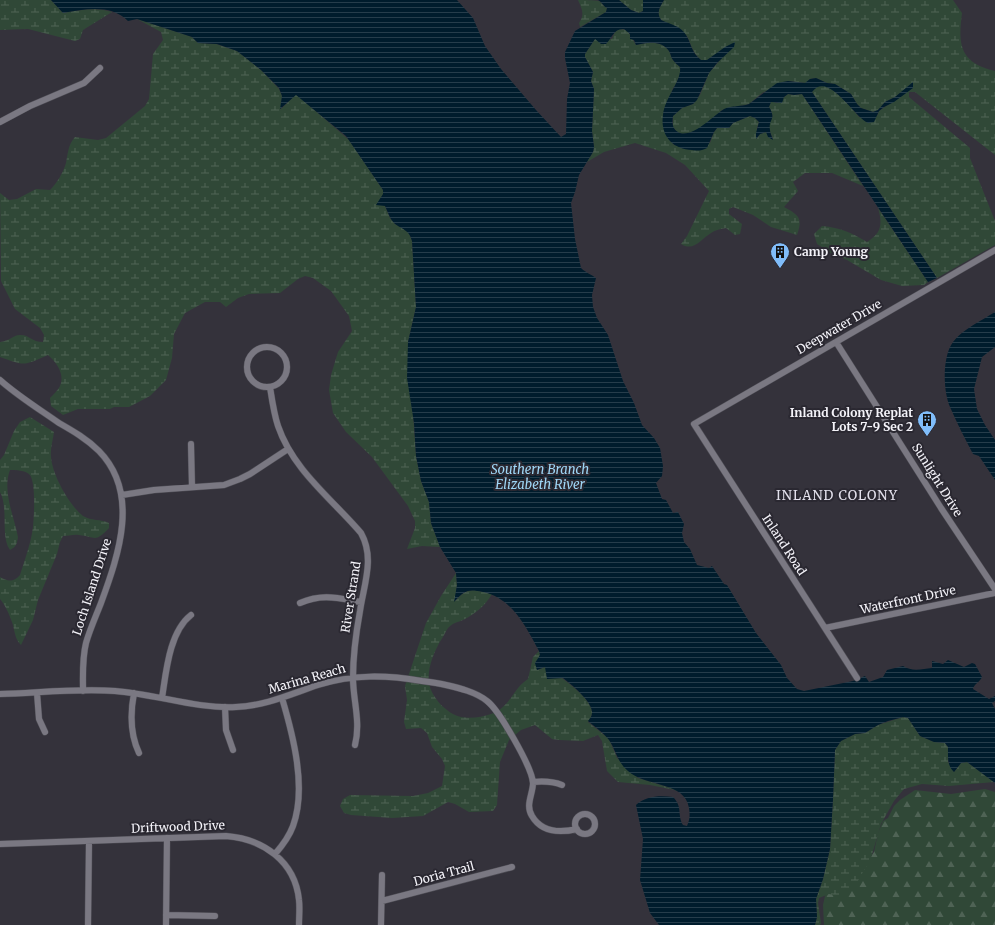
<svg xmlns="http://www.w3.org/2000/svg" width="995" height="925" font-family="Merriweather,serif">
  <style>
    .forest { fill: url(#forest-firs) }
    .wetland { fill: url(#wetland-marsh) }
    .water { fill: url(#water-rules) }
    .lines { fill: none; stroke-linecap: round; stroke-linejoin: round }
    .minor-casing { stroke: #4f4e56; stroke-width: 7 }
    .minor { stroke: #7a7882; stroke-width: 6 }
    .labels { text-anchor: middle; stroke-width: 4; stroke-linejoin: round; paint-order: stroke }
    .poi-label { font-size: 12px; font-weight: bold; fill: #f4f3f9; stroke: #2a2831; text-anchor: start }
    .street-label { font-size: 12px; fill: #f4f3f9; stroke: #2a2831 }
    .water-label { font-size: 13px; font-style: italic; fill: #9fd6f6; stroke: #2a2831 }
    .neighbourhood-label { font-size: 13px; letter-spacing: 1px; fill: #e3e1ec; stroke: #2a2831 }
  </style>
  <defs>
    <pattern id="forest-firs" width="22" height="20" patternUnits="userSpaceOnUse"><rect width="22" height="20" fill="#304837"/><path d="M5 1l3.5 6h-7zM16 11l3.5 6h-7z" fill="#4f6355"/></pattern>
    <pattern id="wetland-marsh" width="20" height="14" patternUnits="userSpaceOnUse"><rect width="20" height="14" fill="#304837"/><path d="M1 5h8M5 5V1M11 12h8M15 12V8" fill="none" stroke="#4f6355"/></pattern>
    <pattern id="water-rules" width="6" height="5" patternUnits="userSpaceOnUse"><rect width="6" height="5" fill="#001c2c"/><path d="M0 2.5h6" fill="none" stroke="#263d4b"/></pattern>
  </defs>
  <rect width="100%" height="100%" fill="#34323b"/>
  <path class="forest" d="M985,789L995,792V925H824L823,905L825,896L834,884L866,864L874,852L878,833L883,821L888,818L894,806L900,800L915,790L951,794Z"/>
  <path class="wetland" d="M0,0H51L63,13C81,10 95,7 112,12L83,30L80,39L75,41L28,29L0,30Z
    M578,0C583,0 595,0 599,1C602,3 603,6 607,8L606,12L580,27L579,23C585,14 582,9 578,0Z
    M619,0H643V11L639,13L631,10Z
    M664,0H953L962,13C958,44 959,63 995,71V155L915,92H909V97L970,148V158L995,221V245L937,278L812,92C815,88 817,85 822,85C832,85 853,109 859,117L877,116L879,111L898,98L913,83L895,97L885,102L878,110L873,112L861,108L857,104L851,94L835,84L827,83L816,78L810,79L806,83L788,81L762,93L749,104L722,110L709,122L694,132L682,134L677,132L673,127V116L682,108L693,104L700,95L709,73L721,59L716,54L707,60H701C692,52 692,46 687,36C685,34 682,32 680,31C663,20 651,21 664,0Z
    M137,19L192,37L198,43L216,44L237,51L261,70L279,89L282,96L281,109L296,94L349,140L383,190L385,206L390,218L395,224L403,228L409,233L412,241L416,307L408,342L416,456L421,481L429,502L431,523L440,547L422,546L407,549L415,528V521L408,506L372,457L346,432L333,413L329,390L331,375L338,352L352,331L349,316L331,291L313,278L305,276L298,279L280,293L249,294L238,298L226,307L220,302H205L185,313L174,334L172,358L166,380L150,396L129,407H114L110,409H78L63,415L51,406L50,398C53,395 58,390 60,386C65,374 57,363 48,355C23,366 25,366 0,357V342C10,341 14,334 21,335C29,335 32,342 43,342L44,335L40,328L15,309L1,281L0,193L9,200L17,199L36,189L50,190C57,183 63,173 66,163C68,153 68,145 75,137L98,140L106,138L145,106L149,99L153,54L163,40L161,32Z
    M619,29L627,30L636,45C647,42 662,40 669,51C671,54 671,58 673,60C675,63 678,65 680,67L681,74C677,79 677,84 673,88C665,112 656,124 674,145L710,143L714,132L717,128H729L733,123L750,116L755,118L759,122L757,128V138L760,134L766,132L773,139C772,136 770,132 769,129C768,119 777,120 769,107L771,101L777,103L788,94L794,95L802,94L863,186L832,173H805L793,182L798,191L784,207C799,215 803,218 797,235L771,227L753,215L733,207L729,209V214L742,224L740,234L735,235L726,228C721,229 715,230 711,233C701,239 694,252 681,244L687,236L709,191L685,165L666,153L635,143L604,152L587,162L593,152L594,147L592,131L594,89L591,81L593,72L585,57V54L595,39H612L615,32Z
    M878,208L928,282L924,285L902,286L881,280L847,260L831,253L817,244L814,234L822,226C841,228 850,232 867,242C881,233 883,225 878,208Z
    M30,417L54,432C53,440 50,449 51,457C52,474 69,505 83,516C91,521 101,519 109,523V528C95,543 96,537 79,535C74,534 68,536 63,536L60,542L57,554L38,600L33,620L21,645C15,639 15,633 13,625C10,616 6,606 0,599V577C8,582 14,582 20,575C25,559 31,543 33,527C34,516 36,484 30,475C25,470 16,470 10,470C2,491 14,516 18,537C17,544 16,547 10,550C0,536 9,509 0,492V460L4,455L14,431L20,422Z
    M456,573L457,585L455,601C469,586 473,590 492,594C485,606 475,614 463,620C458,622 453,623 449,627C446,630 444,636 441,640C434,652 427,668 429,683C431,697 447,714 461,717C471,719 482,717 491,714C511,707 512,689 528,679L533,657L539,651L540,655L537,670L545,667C557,674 593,698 592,713C592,716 590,719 588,722L609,739L617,758L638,778L680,791L650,785L618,782L607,771L602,741L598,735L583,741L559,740L552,739L535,725L521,730L509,740L500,762L497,805L493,811L469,812L455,804L448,802L423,816L392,818L351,815L344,813L340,806L343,799L350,795L413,796L428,793L442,786L445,766L442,759L432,747L427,733L421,728L406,729L404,722L407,700L405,686L426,623L441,596Z
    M903,717L908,718L920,736L934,742L945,743L948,747V762L954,772L961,763L967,762L994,782L949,786L922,784L904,789L894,801L881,824L871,858L855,886L849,892L839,896L829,894L819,898L818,903L821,923L820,925H815L817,917L816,899L823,879L830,849L833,799L835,750L841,741L855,734L865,733L878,725Z"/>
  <path class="water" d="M51,0H457L473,18L485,46L501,69L536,110L561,137L566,134L567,99L570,83L565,58V52L575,31L606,12L607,8C603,6 602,2 598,0H619L631,10L639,13L643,11V0H664C660,7 656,12 661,20C670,24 681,26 686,35C692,45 691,52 701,60H707L725,47L735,42L734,47L717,63L709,73L697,100L693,104L682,108L673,116C672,122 672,129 678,132C691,140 714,115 724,109C732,105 741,107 749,104L777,83L788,81L805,83L810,79L816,78L827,83L835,84L851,94L857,104L861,108L873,112L878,110L885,102L895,97L913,82V88L894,102L884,107L879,111L874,122L868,123C854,117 828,70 812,92L937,278L928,282L802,94L794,95L788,94L784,97L782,103L771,102L769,107C777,120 768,119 770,130C770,133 772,137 773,140L768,137L766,132L760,134L756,139V133L759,122L755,118L750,116L733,123L729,128H717L714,132L707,148C701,151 698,151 692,150C672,149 660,135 663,115C665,97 682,81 680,67C678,65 675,63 673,60C671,58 671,54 669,51C662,40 647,42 636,45L634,40L630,39V34L624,29C614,28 612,38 606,44H601L595,39L585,54V57L593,72L591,81L594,89L592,131L594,147L593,152L579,175L575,192L571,203L575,239L581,268C586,273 591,274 596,278L592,295L593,307L597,318L608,335L623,381L634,403L642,425L654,438L660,448L663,466L662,476L656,483L662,499L666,500L673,513L678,512L684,524L682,533L684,542L690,549L697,565L709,568L712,566L724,584L727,585L756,633L781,665L787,678L797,689L804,691L853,681L865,676L869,682L883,677L887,670L903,666C912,672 922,669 932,668V661L943,664L948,660L964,667L972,663L975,664L982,677C980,682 974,684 973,689L989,699L995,696V701L992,703L995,709V783L967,762L961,763L954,772C947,766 948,756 948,747L945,743L934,742L920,736L908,718L903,717L888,721L878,725L865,733L855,734L841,741L835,750L833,799L830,849L823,879L816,899L817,917L815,925H659L650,913L640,880L643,839L636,805C645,796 660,795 673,797C683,807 677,815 683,825L687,826C690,819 690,815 689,808C685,781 645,787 628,771C617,762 616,750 609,740C604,733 595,727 588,721C590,719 592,716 592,713C593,702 571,684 563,678L547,679L545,667L537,670L535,663L540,655L539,651C526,627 512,598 483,592C468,589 465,590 454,602L457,585L456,573L440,547L431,523L429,502L421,481L416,456L414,423L407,378L408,342L416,307L412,241C409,229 402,230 394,223C390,219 388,212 385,206L376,205L383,194V190L346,136L296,95L280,109L282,96L279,88L261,70L237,51L217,44L198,43L192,37L137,19L128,21C111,4 86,9 63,13Z
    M995,312V347L982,357L974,389L977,409L985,425L995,440V480L979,456L973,454C965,439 957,423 950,407C943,391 942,357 953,342C963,329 981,321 995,312Z"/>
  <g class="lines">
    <g class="minor-casing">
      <path id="minor" d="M0,122L30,106L84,83L100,68
        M836,342L941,508L995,589
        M247 367a20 20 0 1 1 40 0a20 20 0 1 1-40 0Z
        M0,380C18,396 39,409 59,423C73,431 87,439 99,451C140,493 119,554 101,603C96,616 90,629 86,643C82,659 83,674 83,691
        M270,387C272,400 274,414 278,426C293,470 332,499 361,533C375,558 364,584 360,611C356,633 353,655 353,678C353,700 361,722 355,745
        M191,444L192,487
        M122,495L154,490L224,485L240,479L250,474L288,449
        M300,603C322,593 338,598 361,602
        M825,628L995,593
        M857,678L694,424L995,250
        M37,693L39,719L45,732
        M134,693C130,714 130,734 139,753
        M0,694C37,693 78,688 115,691C156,694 196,709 236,707C265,706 291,694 318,685C354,674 386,675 422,681C430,682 438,683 446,685C459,688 476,692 487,701C499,710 532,767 533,783C533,794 525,805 532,816C542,833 560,833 577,829
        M162,698C166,673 169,632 191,615
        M225,707L226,730L233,750
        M533,782C544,781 552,781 562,785
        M575 824a10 10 0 1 1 20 0a10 10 0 1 1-20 0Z
        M0,844L226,836C263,839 295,861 299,900C300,908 299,917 299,925
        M275,854C282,846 289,837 293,826C307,788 293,735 282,698
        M382,901L512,867
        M166,915L215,916
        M88,925L89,841
        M166,925L167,838
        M381,925L382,875"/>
    </g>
    <use href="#minor" class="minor"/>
  </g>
  <defs>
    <g id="building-pin" transform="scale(1)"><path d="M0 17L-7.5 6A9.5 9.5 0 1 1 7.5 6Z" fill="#80bdfa" stroke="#2a2831"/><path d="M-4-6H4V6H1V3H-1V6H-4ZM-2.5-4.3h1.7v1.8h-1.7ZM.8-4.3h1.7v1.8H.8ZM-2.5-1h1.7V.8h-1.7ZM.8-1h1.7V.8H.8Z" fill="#111"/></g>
  </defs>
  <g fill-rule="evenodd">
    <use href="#building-pin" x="780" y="252"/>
    <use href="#building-pin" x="927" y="420"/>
  </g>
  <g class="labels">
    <g class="poi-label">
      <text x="794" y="256">Camp Young</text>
      <text x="913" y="417" text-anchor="end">Inland Colony Replat<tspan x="913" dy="14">Lots 7-9 Sec 2</tspan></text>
    </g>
    <g class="street-label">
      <text transform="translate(839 327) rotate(-30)" y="4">Deepwater Drive</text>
      <text transform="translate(937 480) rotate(58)" y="4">Sunlight Drive</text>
      <text transform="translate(784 545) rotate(57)" y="4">Inland Road</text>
      <text transform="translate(92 587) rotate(-72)" y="4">Loch Island Drive</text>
      <text transform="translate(351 597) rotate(-81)" y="4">River Strand</text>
      <text transform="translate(908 600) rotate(-12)" y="4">Waterfront Drive</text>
      <text transform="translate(307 679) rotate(-16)" y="4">Marina Reach</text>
      <text transform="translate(178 827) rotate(-2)" y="4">Driftwood Drive</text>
      <text transform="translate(444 874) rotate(-15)" y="4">Doria Trail</text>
    </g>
    <g class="water-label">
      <text x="540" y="474">Southern Branch<tspan x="540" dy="15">Elizabeth River</tspan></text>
    </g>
    <g class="neighbourhood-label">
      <text x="837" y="500">INLAND COLONY</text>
    </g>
  </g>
</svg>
